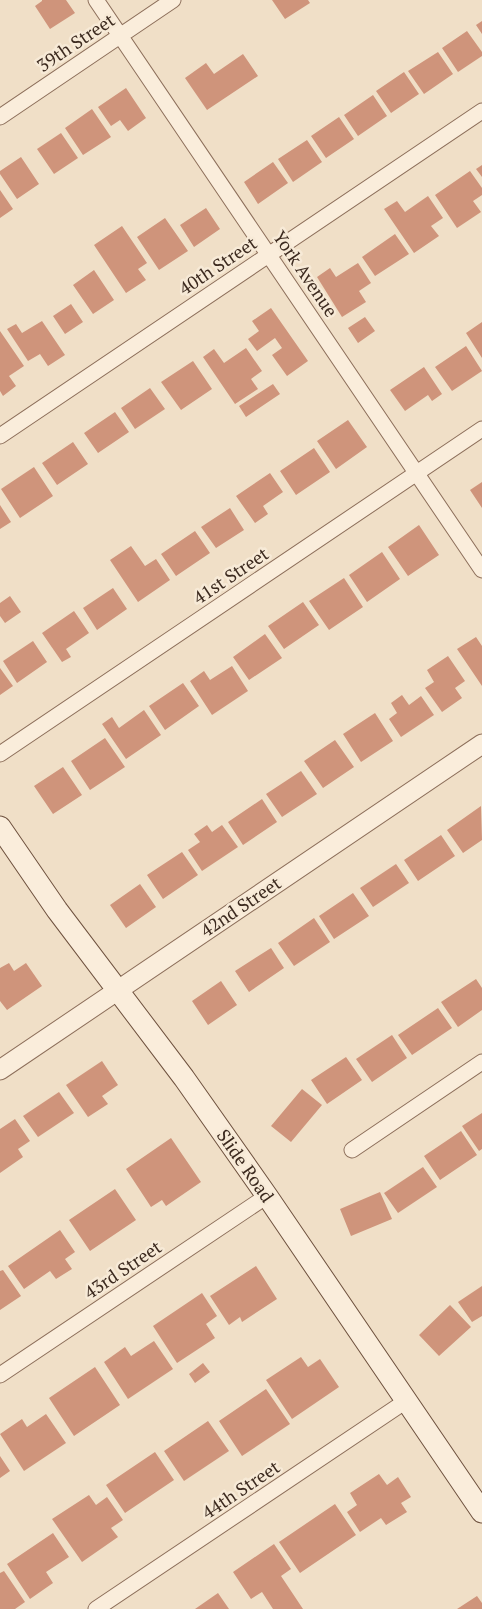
<svg xmlns="http://www.w3.org/2000/svg" width="482" height="1609" font-family="'PT Serif',serif">
  <style>
    .building { fill: #cf947b }
    .lines { fill: none; stroke-linecap: round; stroke-linejoin: round }
    .minor-casing { stroke: #8d6f5b; stroke-width: 17 }
    .tertiary-casing { stroke: #8d6f5b; stroke-width: 21 }
    .secondary-casing { stroke: #6e513e; stroke-width: 23 }
    .minor { stroke: #faeddb; stroke-width: 15 }
    .tertiary { stroke: #faeddb; stroke-width: 19 }
    .secondary { stroke: #faeddb; stroke-width: 21 }
    .labels { text-anchor: middle; stroke-width: 5; stroke-linejoin: round; paint-order: stroke }
    .street-label { font-size: 18px; fill: #3c2a1f; stroke: #f7ead7 }
  </style>
  <rect width="100%" height="100%" fill="#f0dfc7"/>
  <path class="building" d="M42,0H66L75,13L50,29L35,6L42,1Z
    M272,0H308L310,3L285,19Z
    M482,21V34L476,25Z
    M467,31L482,52V56L458,72L442,48Z
    M438,52L453,74L424,94L408,71Z
    M243,54L258,76L207,110L185,78L206,63L214,74Z
    M404,72L419,94L391,113L376,91Z
    M126,88L146,118L128,131L120,120L111,126L98,107Z
    M373,95L387,116L358,136L344,115Z
    M92,109L111,137L83,155L65,128Z
    M339,117L354,139L326,158L311,136Z
    M61,133L78,158L54,174L37,149Z
    M307,140L322,162L293,182L278,159Z
    M21,157L39,184L17,199L0,174V171Z
    M273,162L288,183L258,204L244,182Z
    M482,165V177L476,169Z
    M470,171L482,188V195L473,201L481,212L457,228L435,195Z
    M0,190L13,209L0,218Z
    M428,196L443,218L431,226L439,236L414,253L384,209L397,201L405,212Z
    M206,208L220,229L194,247L180,225Z
    M165,218L188,251L159,270L137,237Z
    M122,226L147,263L138,269L146,280L126,293L94,245Z
    M395,234L409,254L375,276L362,257Z
    M358,263L371,283L359,291L366,302L342,317L317,277L330,268L336,277Z
    M94,270L114,300L93,314L73,285Z
    M71,304L83,322L65,334L53,316Z
    M271,308L308,361L287,376L272,355L282,348L275,338L257,351L248,339L259,331L252,321Z
    M365,317L375,331L358,343L348,328Z
    M42,321L65,355L48,366L40,354L28,361L7,329L16,324L22,333Z
    M482,322V358L466,333Z
    M0,331L24,366L9,376L16,386L3,396L0,391Z
    M466,346L482,371L452,391L435,367Z
    M246,348L262,371L251,379L258,389L235,404L203,357L214,349L224,363Z
    M193,361L212,389L181,410L161,382Z
    M424,367L442,394L432,401L428,395L405,411L390,390Z
    M273,384L280,394L246,417L239,406Z
    M150,388L165,409L135,429L121,408Z
    M115,412L129,432L98,453L84,433Z
    M348,420L367,447L336,469L317,441Z
    M73,442L88,464L57,485L42,463Z
    M314,448L330,472L296,495L280,471Z
    M34,467L53,496L20,518L1,489Z
    M270,473L283,492L263,506L268,514L255,523L236,496Z
    M482,482V508L470,490Z
    M0,505L11,522L0,529Z
    M230,508L244,530L216,548L201,527Z
    M419,525L439,555L408,576L388,547Z
    M195,531L210,553L176,576L161,554Z
    M131,546L145,566L156,559L170,580L138,602L110,560Z
    M382,552L400,579L367,602L349,575Z
    M344,578L363,607L329,630L309,601Z
    M113,588L127,609L97,630L83,608Z
    M10,596L21,612L5,623L0,616V603Z
    M303,602L319,625L284,649L268,626Z
    M74,611L89,633L66,649L71,657L62,662L42,633Z
    M265,634L282,658L249,680L233,657Z
    M476,637L482,646V686L457,649Z
    M33,641L47,662L17,683L3,661Z
    M448,656L465,681L455,688L462,698L442,712L425,688L434,682L427,670Z
    M232,666L248,691L212,715L190,681L204,671L210,680Z
    M0,668L13,686L0,695Z
    M183,683L199,706L165,730L149,706Z
    M402,695L409,705L421,696L434,715L401,737L389,719L397,713L391,703Z
    M144,710L161,735L126,759L102,724L112,717L119,728Z
    M375,713L393,741L361,762L343,734Z
    M105,738L125,767L90,790L71,761Z
    M335,740L354,767L323,788L304,761Z
    M63,767L82,795L53,814L34,786Z
    M301,771L317,794L282,817L266,794Z
    M262,799L277,822L243,845L228,822Z
    M481,806L482,840L463,853L447,830Z
    M207,825L212,832L222,825L238,847L202,871L188,850L200,842L194,834Z
    M441,835L455,856L418,881L404,860Z
    M182,852L198,875L163,899L147,875Z
    M396,864L409,883L373,907L360,888Z
    M140,884L156,907L126,928L110,905Z
    M353,893L369,916L334,939L319,916Z
    M314,918L330,942L294,966L278,943Z
    M271,948L284,968L249,992L235,971Z
    M9,963L14,971L26,963L42,986L7,1010L0,1001V968Z
    M476,979L482,988V1010L458,1027L441,1002Z
    M221,981L237,1005L208,1025L192,1001Z
    M438,1008L452,1028L412,1055L398,1035Z
    M392,1035L407,1058L372,1082L356,1059Z
    M346,1057L362,1080L327,1104L311,1080Z
    M102,1061L118,1085L102,1096L108,1104L88,1117L66,1085Z
    M302,1089L322,1105L291,1142L271,1126Z
    M59,1092L74,1113L38,1137L23,1116Z
    M482,1113V1149L479,1151L462,1126Z
    M15,1119L30,1141L18,1149L23,1157L0,1173V1129Z
    M461,1131L477,1155L440,1180L424,1156Z
    M171,1138L201,1182L166,1206L162,1200L151,1207L126,1169Z
    M423,1167L437,1187L398,1213L384,1193Z
    M115,1189L136,1220L90,1251L69,1220Z
    M380,1192L392,1219L351,1236L340,1209Z
    M60,1230L75,1252L65,1259L72,1269L56,1279L50,1271L24,1289L8,1266Z
    M256,1266L277,1299L242,1322L240,1317L229,1325L210,1296Z
    M3,1270L21,1296L0,1310V1271Z
    M482,1286V1316L472,1322L458,1302Z
    M202,1293L217,1316L206,1324L215,1338L177,1363L153,1326Z
    M450,1305L471,1327L439,1356L419,1335Z
    M154,1341L173,1369L128,1399L104,1362L125,1347L131,1356Z
    M301,1357L308,1367L320,1359L339,1387L292,1419L266,1380Z
    M203,1363L210,1372L195,1383L189,1374Z
    M95,1367L120,1405L74,1436L49,1398Z
    M266,1389L290,1424L242,1456L219,1421Z
    M46,1414L66,1443L24,1471L0,1434L22,1419L27,1427Z
    M208,1421L229,1451L184,1481L164,1451Z
    M155,1452L174,1480L125,1513L106,1485Z
    M0,1456L10,1471L0,1478Z
    M379,1474L387,1485L398,1477L411,1497L401,1503L407,1512L386,1525L381,1518L360,1532L347,1512L357,1505L350,1493Z
    M89,1495L96,1505L107,1497L123,1520L111,1528L118,1537L82,1562L52,1519Z
    M335,1504L356,1535L300,1573L279,1542Z
    M53,1533L69,1557L46,1572L53,1583L30,1599L7,1564Z
    M274,1544L291,1569L281,1576L303,1609H273L262,1592L251,1599L233,1572Z
    M4,1571L25,1602L15,1609H0V1573Z
    M218,1593L229,1609H195Z
    M477,1596L482,1603V1609H457Z"/>
  <g class="lines">
    <g class="minor-casing">
      <path id="minor" d="M96,0L482,570
        M0,117L173,0
        M0,436L482,111
        M0,754L482,429
        M352,1150L482,1062
        M0,1375L267,1196
        M96,1609L406,1401"/>
    </g>
    <g class="tertiary-casing">
      <path id="tertiary" d="M0,1070L482,744"/>
    </g>
    <g class="secondary-casing">
      <path id="secondary" d="M0,827L57,910L184,1078L267,1196L482,1512"/>
    </g>
    <use href="#minor" class="minor"/>
    <use href="#tertiary" class="tertiary"/>
    <use href="#secondary" class="secondary"/>
  </g>
  <g class="labels">
    <g class="street-label">
      <text transform="translate(76 43) rotate(-34)" y="6">39th Street</text>
      <text transform="translate(218 266) rotate(-34)" y="6">40th Street</text>
      <text transform="translate(305 274) rotate(56)" y="6">York Avenue</text>
      <text transform="translate(231 576) rotate(-34)" y="6">41st Street</text>
      <text transform="translate(241 907) rotate(-34)" y="6">42nd Street</text>
      <text transform="translate(245 1166) rotate(55)" y="6">Slide Road</text>
      <text transform="translate(123 1270) rotate(-34)" y="6">43rd Street</text>
      <text transform="translate(241 1490) rotate(-34)" y="6">44th Street</text>
    </g>
  </g>
</svg>
